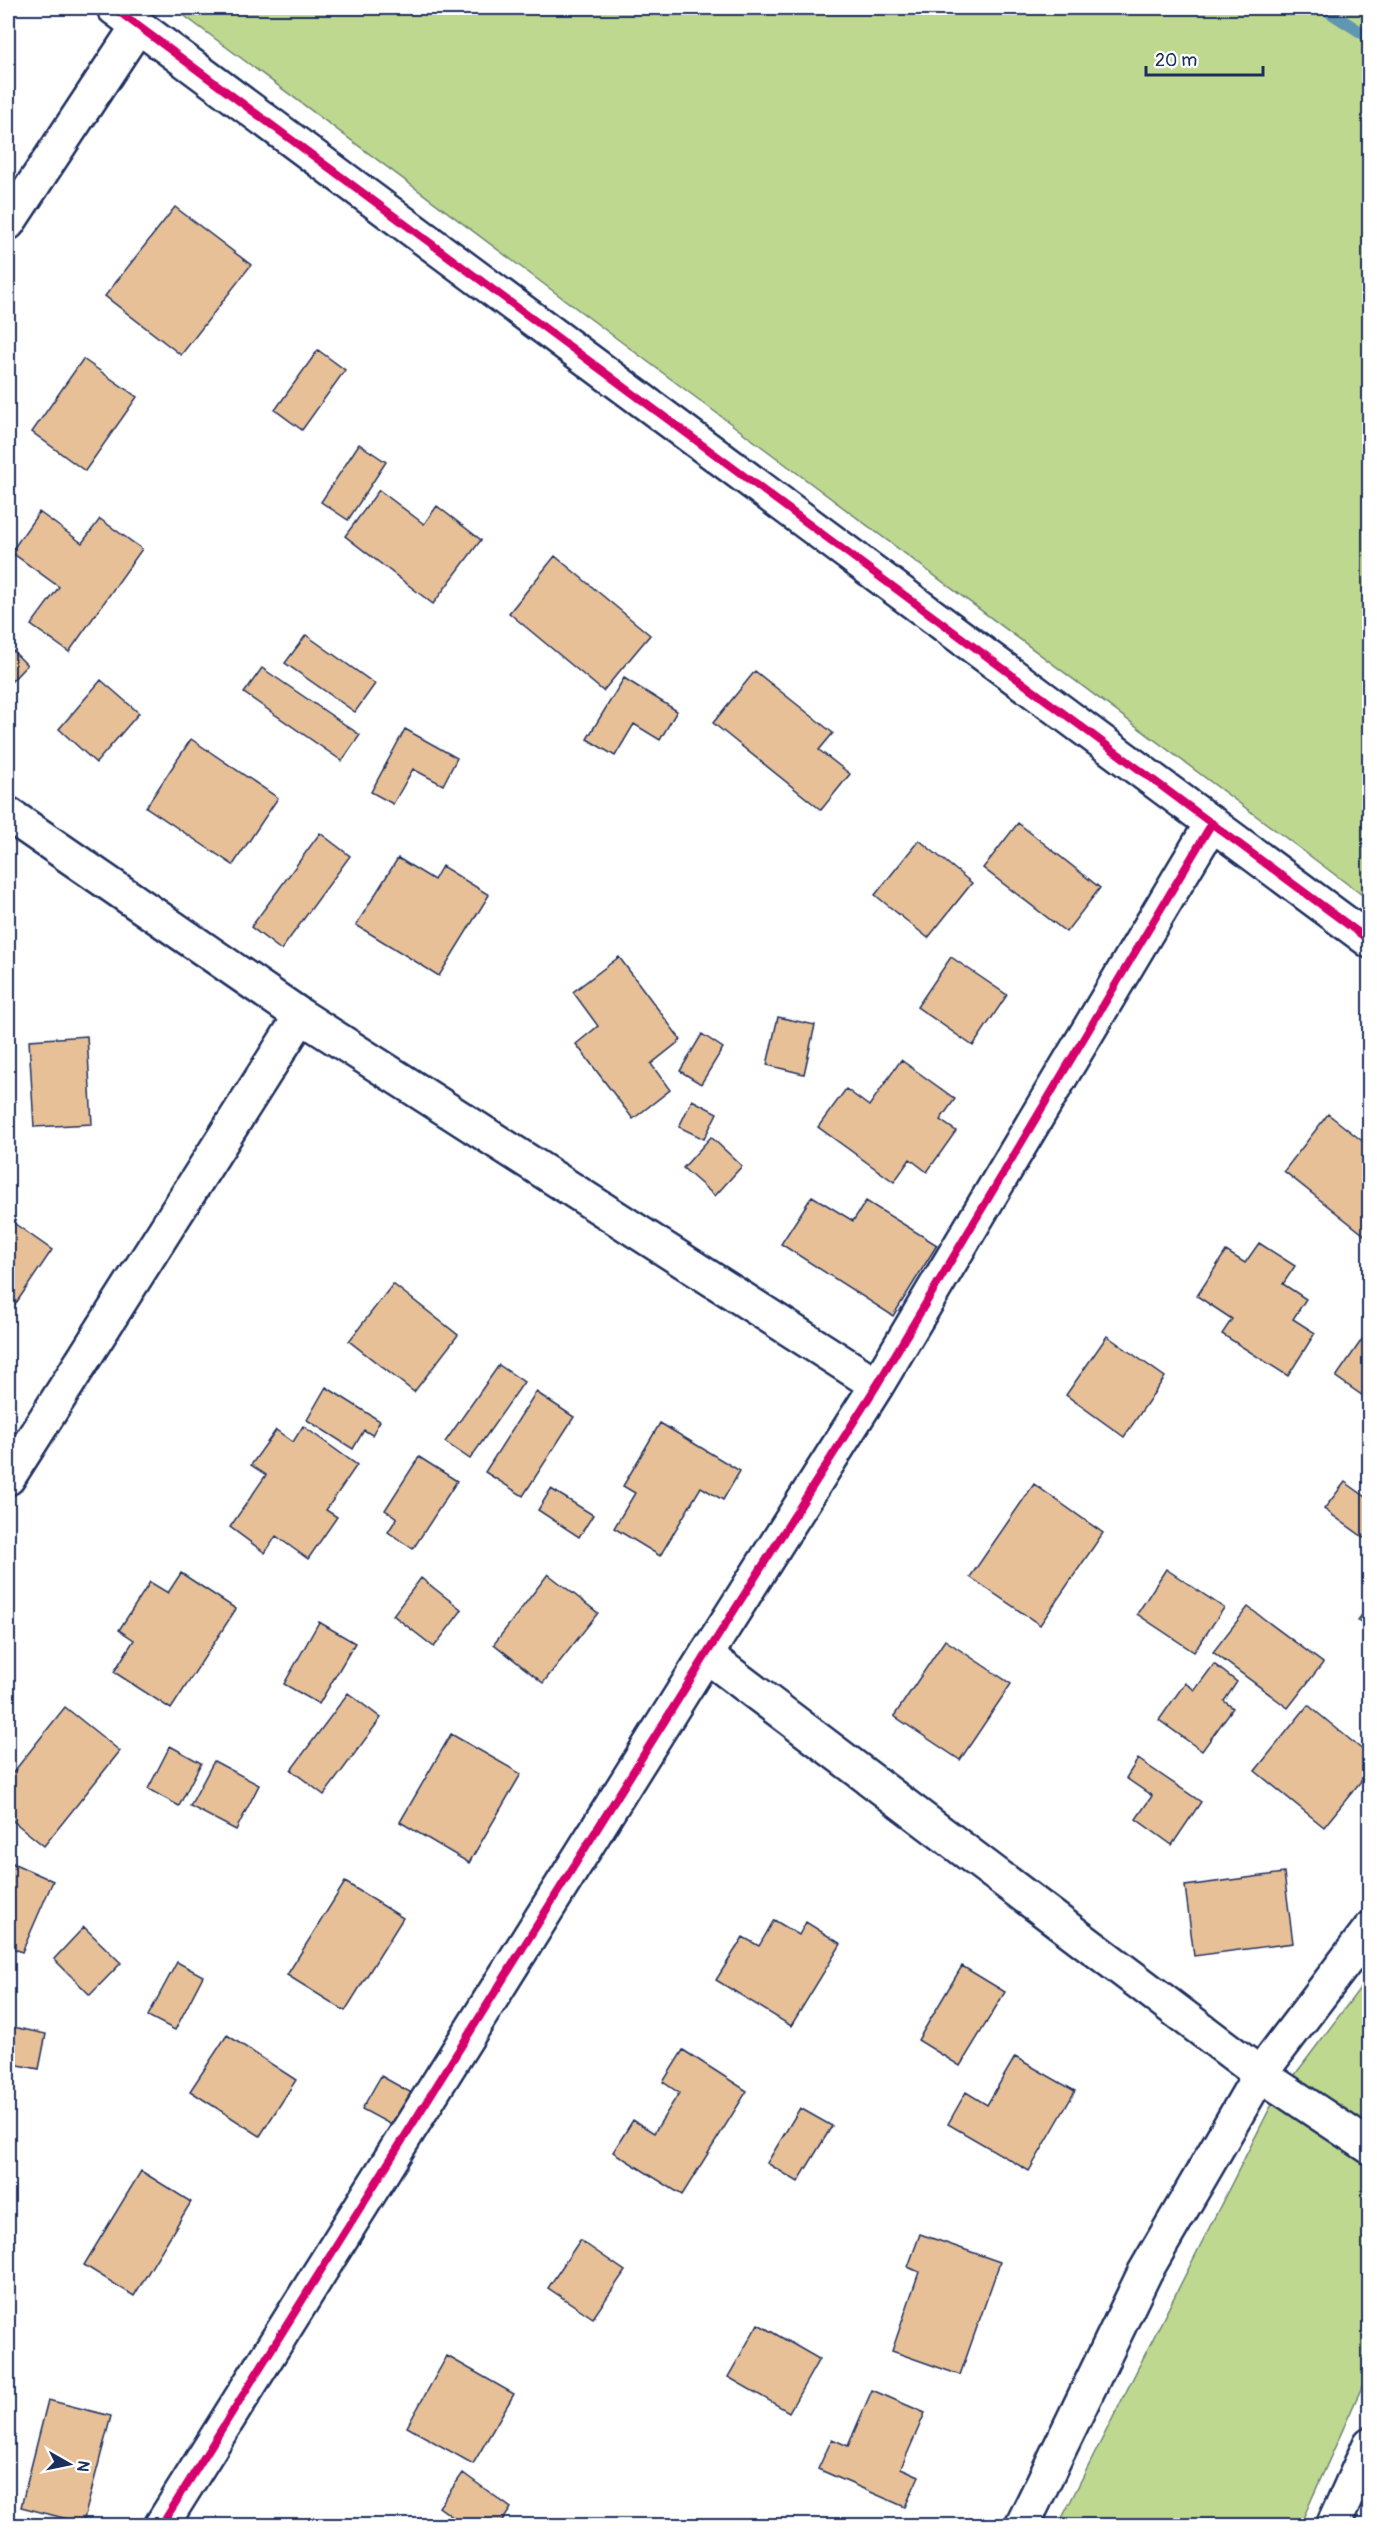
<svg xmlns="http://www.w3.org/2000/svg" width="1377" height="2533" font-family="Pangolin,sans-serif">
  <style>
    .green { fill: #bfd88f; stroke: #6d8476; stroke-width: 1.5 }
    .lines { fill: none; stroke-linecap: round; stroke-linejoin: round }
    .stream { stroke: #5f96b2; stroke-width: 12 }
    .building { fill: #e7c098; stroke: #1b2f5e; stroke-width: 1.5 }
    .minor-casing { stroke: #1b2f5e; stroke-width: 38 }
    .minor { stroke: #fff; stroke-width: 33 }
    .cycleway-casing { stroke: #fff; stroke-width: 11 }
    .cycleway { stroke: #d6006c; stroke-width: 8 }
  </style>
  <rect width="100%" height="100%" fill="#fff"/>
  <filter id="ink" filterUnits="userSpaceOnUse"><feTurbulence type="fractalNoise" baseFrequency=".0167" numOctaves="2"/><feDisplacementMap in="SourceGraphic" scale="12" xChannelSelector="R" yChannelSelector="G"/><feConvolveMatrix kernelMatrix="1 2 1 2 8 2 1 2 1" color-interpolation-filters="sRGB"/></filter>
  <g filter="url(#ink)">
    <path class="green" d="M174,8H1369V900Z
      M1369,1976V2371L1300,2525L1058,2526L1270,2108Z"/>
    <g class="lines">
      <path class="stream" d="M1323,8L1370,38"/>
    </g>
    <path class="building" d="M175,207L251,265L181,355L105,296Z
      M318,350L345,370L302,430L275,410Z
      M83,359L137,397L85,471L32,432Z
      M359,444L386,462L348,520L321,502Z
      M379,490L424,524L437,506L481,540L433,604L345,536Z
      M39,512L82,543L100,519L142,549L69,652L31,625L59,587L11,552Z
      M555,556L650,635L603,691L509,613Z
      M306,635L375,684L355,712L285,663Z
      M8,646L27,665L8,685Z
      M262,668L360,735L342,761L244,693Z
      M755,671L833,733L819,750L850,774L821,810L713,723Z
      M624,678L677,711L660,740L634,724L615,756L587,739Z
      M101,680L139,713L96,763L59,729Z
      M405,729L457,758L443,785L413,769L393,804L371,792Z
      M191,739L278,798L233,865L146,807Z
      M1018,823L1100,888L1066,932L983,868Z
      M320,833L350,856L281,950L251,927Z
      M919,840L972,883L928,938L875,895Z
      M398,858L434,880L442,866L489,895L439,976L356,925Z
      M619,957L681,1040L651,1064L670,1090L633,1119L576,1044L598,1026L573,992Z
      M951,957L1007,995L973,1046L917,1007Z
      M778,1017L815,1025L804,1074L767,1065Z
      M702,1034L723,1048L701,1084L680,1071Z
      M87,1036L92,1124L34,1127L29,1040Z
      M901,1060L955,1099L940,1120L956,1131L927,1172L910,1159L894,1182L818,1127L846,1089L869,1106Z
      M692,1100L717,1113L704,1139L679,1127Z
      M1328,1114L1370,1147L1368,1238L1284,1171Z
      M711,1137L742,1166L715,1196L683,1168Z
      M812,1196L853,1221L866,1201L937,1245L893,1316L781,1244Z
      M8,1219L52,1250L8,1315Z
      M1259,1243L1295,1266L1283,1284L1306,1299L1293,1319L1315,1333L1288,1376L1222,1334L1232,1319L1197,1296L1226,1251L1245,1263Z
      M393,1284L458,1335L414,1392L349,1341Z
      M1370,1328V1393L1366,1398L1336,1377Z
      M1107,1336L1165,1377L1124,1437L1066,1395Z
      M499,1365L524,1382L470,1459L445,1442Z
      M326,1387L380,1421L372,1435L364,1430L353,1449L307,1420Z
      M536,1392L574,1417L523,1496L485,1472Z
      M660,1423L740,1471L723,1500L701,1487L660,1556L614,1528L635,1493L623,1486Z
      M303,1426L357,1465L326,1510L337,1517L308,1559L276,1536L265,1553L230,1527L266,1475L251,1465L276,1430L293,1442Z
      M419,1457L457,1481L413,1549L388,1532L397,1518L385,1510Z
      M1345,1482L1370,1500V1542L1324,1509Z
      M1034,1484L1103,1533L1040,1625L970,1577Z
      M551,1489L593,1515L579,1537L538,1510Z
      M1166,1569L1224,1608L1194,1652L1137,1614Z
      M181,1573L236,1609L171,1709L114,1672L134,1640L119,1630L150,1582L168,1593Z
      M548,1574L598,1613L543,1683L494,1644Z
      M421,1578L462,1610L434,1647L393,1615Z
      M1370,1604V1628L1358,1620Z
      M1248,1607L1323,1663L1288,1708L1213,1652Z
      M319,1622L355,1643L319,1704L284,1684Z
      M945,1640L1011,1684L960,1760L894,1716Z
      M1214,1664L1237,1682L1224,1701L1233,1708L1202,1751L1159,1720L1185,1683L1195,1690Z
      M348,1693L381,1718L324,1795L291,1770Z
      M1308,1705L1370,1756V1770L1324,1827L1255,1771Z
      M65,1707L120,1751L44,1846L8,1817V1779Z
      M451,1734L521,1774L469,1863L400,1822Z
      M170,1746L201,1763L179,1806L148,1789Z
      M1138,1759L1201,1802L1172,1845L1136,1819L1152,1796L1126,1778Z
      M214,1761L259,1785L236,1830L190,1806Z
      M8,1861L53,1881L22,1952L8,1946Z
      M1284,1873L1293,1943L1194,1956L1185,1886Z
      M345,1882L403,1918L345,2011L287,1975Z
      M774,1920L799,1935L806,1922L841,1944L791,2026L716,1980L743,1937L759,1946Z
      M84,1927L121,1963L90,1995L54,1959Z
      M177,1962L203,1976L175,2030L148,2016Z
      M962,1966L1005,1992L960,2066L918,2040Z
      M8,2026L46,2034L39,2069L8,2063Z
      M227,2035L296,2080L260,2136L190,2091Z
      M683,2050L747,2091L682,2195L613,2152L633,2120L654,2133L679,2093L663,2082Z
      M1015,2057L1075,2091L1029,2171L948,2124L966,2092L987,2105Z
      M381,2076L417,2096L399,2129L362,2109Z
      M800,2108L832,2126L798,2182L767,2163Z
      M141,2171L191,2202L134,2296L84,2265Z
      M920,2234L1000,2262L960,2375L892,2351L919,2272L908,2267Z
      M580,2240L625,2271L593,2318L548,2288Z
      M758,2324L819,2359L789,2412L728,2377Z
      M447,2356L514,2394L473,2464L407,2427Z
      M872,2390L925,2413L901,2468L919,2476L905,2507L818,2469L832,2439L848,2446Z
      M48,2400L111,2416L83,2523L21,2507Z
      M463,2473L511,2508L499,2526H465L439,2507Z"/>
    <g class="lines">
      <g class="minor-casing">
        <path id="minor" d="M114,8L1370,941
          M8,223L138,26
          M8,814L301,1016L877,1385
          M8,1478L301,1016
          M706,1655L1260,2074L1370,2147
          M161,2526L706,1655L877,1385L1212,823
          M1022,2526L1145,2272L1260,2074L1370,1929
          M1333,2526L1370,2444"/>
      </g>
      <use href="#minor" class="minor"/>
      <g class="cycleway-casing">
        <path id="cycleway" d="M114,8L1370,941
          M161,2526L706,1655L877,1385L1212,823"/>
      </g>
      <use href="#cycleway" class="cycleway"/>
    </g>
  </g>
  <rect width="1377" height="2533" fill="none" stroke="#fff" stroke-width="30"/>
  <rect x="15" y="15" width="1347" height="2503" fill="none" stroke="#1b2f5e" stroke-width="2" filter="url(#ink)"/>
  <g transform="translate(69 2464) rotate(99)" stroke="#ffffff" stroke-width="4.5" paint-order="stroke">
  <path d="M0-4.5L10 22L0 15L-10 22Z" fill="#1b2f5e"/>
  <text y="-9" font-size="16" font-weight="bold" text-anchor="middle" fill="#1b2f5e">N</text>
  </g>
  <path d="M1146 66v9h117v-9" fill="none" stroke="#1b2f5e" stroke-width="3"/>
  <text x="1155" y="66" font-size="18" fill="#1b2f5e" stroke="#ffffff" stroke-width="4.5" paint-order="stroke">20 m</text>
</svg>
